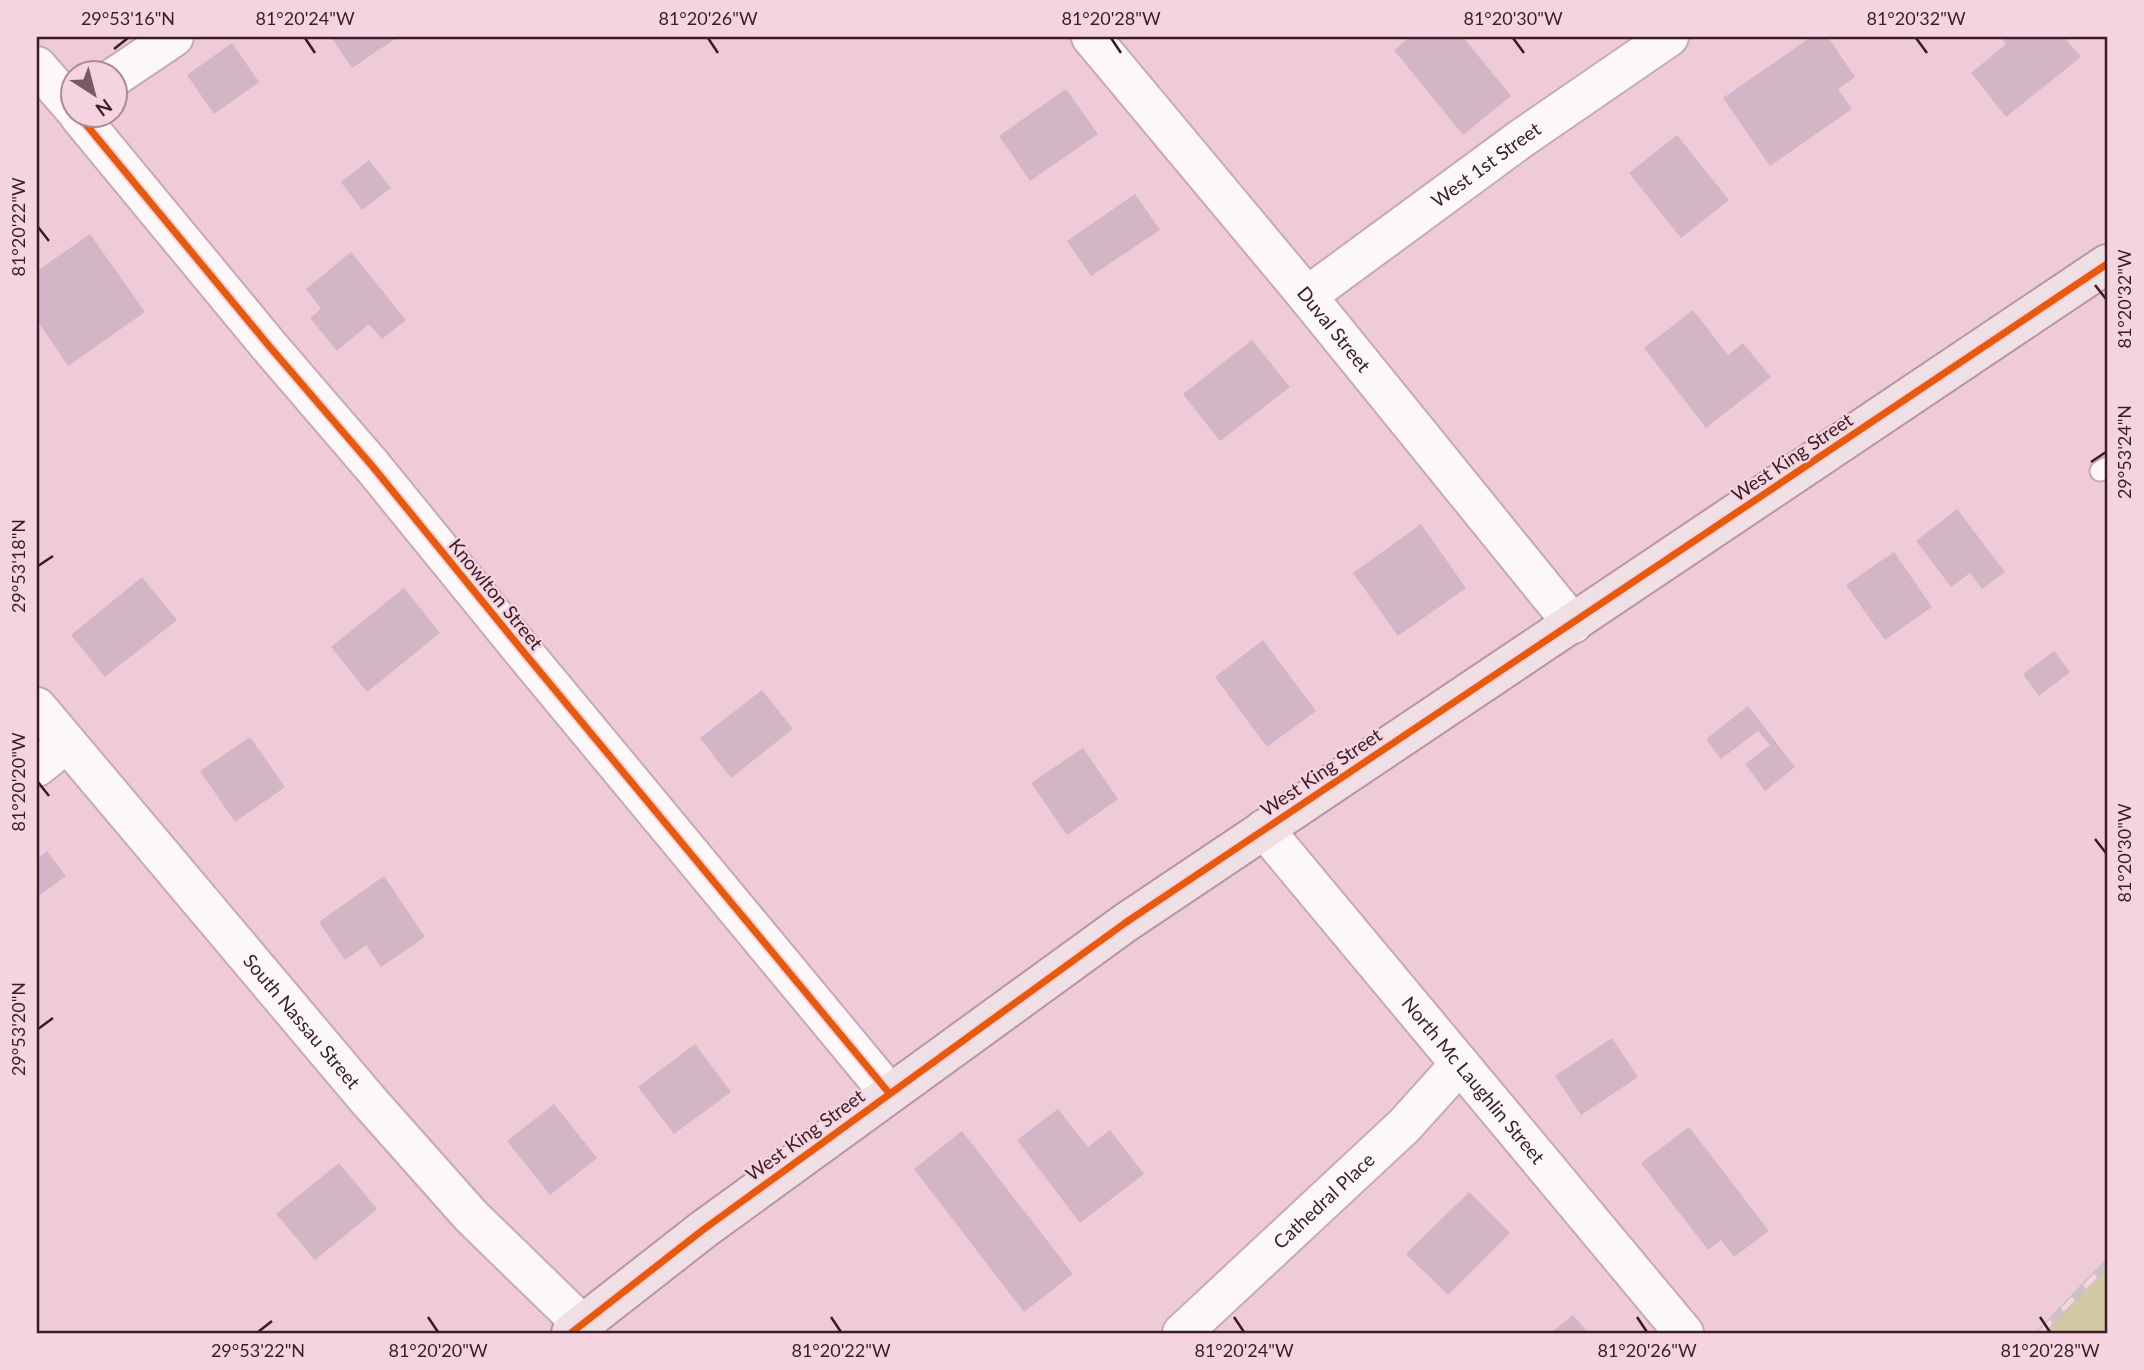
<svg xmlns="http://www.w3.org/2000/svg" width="2144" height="1370" font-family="Lato,sans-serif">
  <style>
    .green { fill: #d3caa3 }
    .building { fill: #d2b6c5 }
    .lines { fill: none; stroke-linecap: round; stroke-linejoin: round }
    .lane-casing { stroke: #c7a9b4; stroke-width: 23 }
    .street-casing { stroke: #c7a9b4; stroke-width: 42 }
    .primary-casing { stroke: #b795a2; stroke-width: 42 }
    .lane { stroke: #fcf7f9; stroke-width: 19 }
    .street { stroke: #fcf7f9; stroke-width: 38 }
    .primary { stroke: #efe0e6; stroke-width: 38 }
    .rail-casing { stroke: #ccc2c5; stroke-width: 8 }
    .rail { stroke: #f5d4df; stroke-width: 5; stroke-dasharray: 16; stroke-linecap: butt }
    .cycleway-casing { stroke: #f5d4df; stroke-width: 11 }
    .cycleway { stroke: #e8590c; stroke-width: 7 }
    .ticks { fill: none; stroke: #391c27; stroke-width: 2.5 }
    .labels { text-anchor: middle; stroke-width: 5; stroke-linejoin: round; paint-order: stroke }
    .street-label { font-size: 19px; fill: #391c27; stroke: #f5d4df }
    .neatline { fill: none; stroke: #391c27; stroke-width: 2.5 }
    .ticks-label { font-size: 18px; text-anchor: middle; fill: #391c27 }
  </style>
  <rect width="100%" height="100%" fill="#eecbd7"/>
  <path class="green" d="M2107,1258V1333H2035Z"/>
  <path class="building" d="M331,37H398L352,68Z
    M1410,37H1463L1511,96L1463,135L1394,50Z
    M1811,37H1828L1855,77L1838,89L1852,109L1770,166L1723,98Z
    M2000,37H2064L2081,57L2006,117L1971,73L2006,44Z
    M232,43L259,82L214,114L187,75Z
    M1066,89L1098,134L1030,181L999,136Z
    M1677,135L1729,200L1681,238L1629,173Z
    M369,160L391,188L362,210L341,182Z
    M1135,194L1160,230L1091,276L1067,241Z
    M90,234L145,312L68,366L37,320V271Z
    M351,252L406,320L382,339L369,324L337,351L310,318L321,309L306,289Z
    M1693,310L1728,355L1743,343L1771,377L1706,428L1644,348Z
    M1252,340L1290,387L1220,441L1183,394Z
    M1957,509L2005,572L1982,589L1970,573L1951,587L1916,541Z
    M1421,524L1466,588L1398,636L1353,573Z
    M1894,552L1932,607L1885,640L1846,585Z
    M142,577L177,620L105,677L71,635Z
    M404,588L440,633L367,692L331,647Z
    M1263,640L1316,711L1267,747L1215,677Z
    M2054,651L2070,672L2039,696L2023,674Z
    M762,690L793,729L731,778L700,738Z
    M1748,706L1795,767L1765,791L1745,764L1770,745L1758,731L1721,759L1706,739Z
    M250,737L285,787L235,822L200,771Z
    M1083,748L1118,799L1067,835L1031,783Z
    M47,851L66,876L37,897V859Z
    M384,876L425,937L381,967L366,945L345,960L319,922Z
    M1612,1038L1638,1077L1581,1115L1555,1076Z
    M695,1044L731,1092L674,1134L638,1087Z
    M554,1104L597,1158L550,1195L507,1141Z
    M1058,1109L1088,1147L1110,1130L1144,1174L1080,1223L1017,1140Z
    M1689,1127L1769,1231L1734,1257L1721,1240L1708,1250L1641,1163Z
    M962,1131L1073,1274L1024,1312L914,1169Z
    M339,1163L377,1209L315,1260L276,1214Z
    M1469,1192L1510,1233L1448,1295L1406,1254Z
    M1573,1315L1588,1333H1550Z"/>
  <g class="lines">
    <g class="lane-casing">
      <path id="lane" d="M2100,471L2107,467"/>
    </g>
    <g class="street-casing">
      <g id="street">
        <path id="s1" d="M1091,37L1307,296L1573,624"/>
        <path d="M37,66L74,109"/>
        <path d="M116,76L174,37"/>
        <path d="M79,116L269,346L373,467L526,655L889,1093"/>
        <path id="s2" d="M1307,296L1522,138L1669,37"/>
        <path id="s3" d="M37,707L368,1100L471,1216L582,1324"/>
        <path d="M37,767L66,744"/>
        <path id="s4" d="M1264,829L1684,1333"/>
        <path id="s5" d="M1182,1333L1404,1126L1460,1064"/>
      </g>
    </g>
    <g class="primary-casing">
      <path id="primary" d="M571,1333L704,1229L1125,923L2107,264"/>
    </g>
    <use href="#lane" class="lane"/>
    <use href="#street" class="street"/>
    <use href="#primary" class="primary"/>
    <g class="rail-casing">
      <path id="rail" d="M2040,1333L2107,1264"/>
    </g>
    <use href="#rail" class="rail"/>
    <g class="cycleway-casing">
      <path id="cycleway" d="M79,116L269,346L373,467L526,655L889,1093
        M571,1333L704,1229L1125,923L2107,264"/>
    </g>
    <use href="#cycleway" class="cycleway"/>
  </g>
  <path class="ticks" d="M305,38L315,53M708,38L718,53M1111,38L1121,53M1513,38L1524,53M1916,38L1927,53M114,49L128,38M38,227L49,241M2095,285L2106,299M2091,462L2106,452M38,566L53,556M38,782L49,796M2095,839L2106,853M38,1029L53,1018M428,1317L438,1332M831,1317L841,1332M1234,1317L1244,1332M1637,1317L1647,1332M2040,1317L2050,1332M258,1332L272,1321"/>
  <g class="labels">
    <g class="street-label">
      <text dy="7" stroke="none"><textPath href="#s2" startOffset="222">West 1st Street</textPath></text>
      <text dy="7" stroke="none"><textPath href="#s1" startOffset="380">Duval Street</textPath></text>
      <text transform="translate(1792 457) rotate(-34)" y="7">West King Street</text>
      <text transform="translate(496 594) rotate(51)" y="7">Knowlton Street</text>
      <text transform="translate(1321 772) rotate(-34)" y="7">West King Street</text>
      <text dy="7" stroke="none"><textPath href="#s3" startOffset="411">South Nassau Street</textPath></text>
      <text dy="7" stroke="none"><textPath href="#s4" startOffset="327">North Mc Laughlin Street</textPath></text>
      <text transform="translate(805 1135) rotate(-36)" y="7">West King Street</text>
      <text dy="7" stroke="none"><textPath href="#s5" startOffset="194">Cathedral Place</textPath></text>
    </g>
  </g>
  <rect width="2144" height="1370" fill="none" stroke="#f5d4df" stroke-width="77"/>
  <g transform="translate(94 94) rotate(144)"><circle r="33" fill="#f5d4df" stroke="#aa8a95" stroke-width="2"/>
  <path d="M0-5L12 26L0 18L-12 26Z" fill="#785965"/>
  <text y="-10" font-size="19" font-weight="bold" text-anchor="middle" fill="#391c27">N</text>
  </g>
  <rect x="38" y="38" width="2068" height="1294" class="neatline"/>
  <g class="ticks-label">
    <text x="128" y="25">29°53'16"N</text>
    <text x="305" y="25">81°20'24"W</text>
    <text x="708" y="25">81°20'26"W</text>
    <text x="1111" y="25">81°20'28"W</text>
    <text x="1513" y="25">81°20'30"W</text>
    <text x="1916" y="25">81°20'32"W</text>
    <text transform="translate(19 227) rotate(-90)" y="6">81°20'22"W</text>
    <text transform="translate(2125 299) rotate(-90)" y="6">81°20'32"W</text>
    <text transform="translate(2125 452) rotate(-90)" y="6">29°53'24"N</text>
    <text transform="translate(19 566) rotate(-90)" y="6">29°53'18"N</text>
    <text transform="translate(19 782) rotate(-90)" y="6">81°20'20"W</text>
    <text transform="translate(2125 853) rotate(-90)" y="6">81°20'30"W</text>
    <text transform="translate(19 1029) rotate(-90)" y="6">29°53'20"N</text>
    <text x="258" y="1357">29°53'22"N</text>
    <text x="438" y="1357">81°20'20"W</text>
    <text x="841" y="1357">81°20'22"W</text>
    <text x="1244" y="1357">81°20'24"W</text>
    <text x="1647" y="1357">81°20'26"W</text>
    <text x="2050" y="1357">81°20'28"W</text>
  </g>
</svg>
